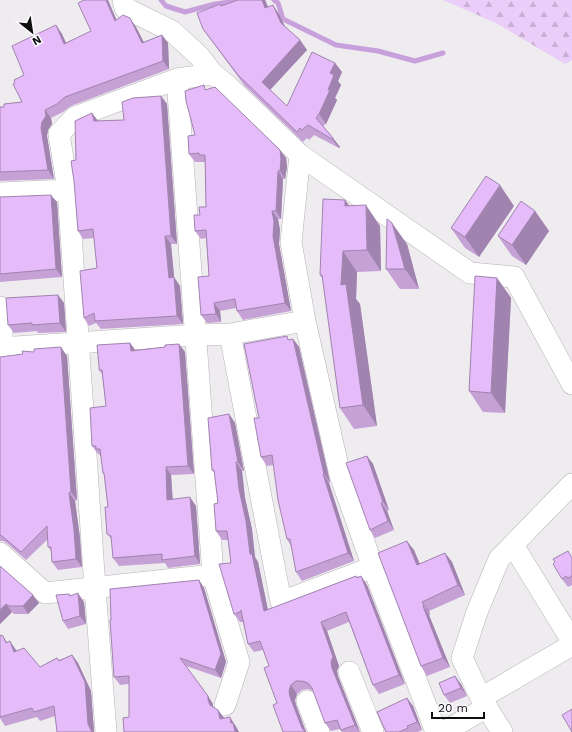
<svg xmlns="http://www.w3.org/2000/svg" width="572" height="732" font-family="'Work Sans',sans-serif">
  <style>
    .forest { fill: url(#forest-firs) }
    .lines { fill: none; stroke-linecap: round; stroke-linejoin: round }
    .stream { stroke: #c8a0dc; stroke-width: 5 }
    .street-casing { stroke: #b5b2b6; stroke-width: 22 }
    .street { stroke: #fff; stroke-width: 21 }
    .wall { fill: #c5a1d6 }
    .shaded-wall { fill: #a083ae }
    .building { fill: #e5bbf9; stroke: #a083ae }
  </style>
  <defs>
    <pattern id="forest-firs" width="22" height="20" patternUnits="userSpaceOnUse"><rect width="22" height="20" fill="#eacdf8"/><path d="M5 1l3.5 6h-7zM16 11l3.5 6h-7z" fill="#c8afd3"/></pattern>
  </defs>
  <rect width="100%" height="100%" fill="#efecf0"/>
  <path class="forest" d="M443,0H572V60L565,64L496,23Z"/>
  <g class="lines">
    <path class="stream" d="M161,0L166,6L185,12L215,4L244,0
      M274,0L278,3L283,19L336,45L378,51L415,61L443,53"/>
    <g class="street-casing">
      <path id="street" d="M123,0L125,8L172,31L199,56L213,74L228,86L300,155L470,273L514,277L572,384
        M300,155L291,242L305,321L340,475L373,567L436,732
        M0,193L68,190
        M0,307L3,348
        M230,334L281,602L373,567
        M0,348L196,335L230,334L305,321
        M513,545L572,641
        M0,553L45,593L213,575L177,79
        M213,575L239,662L225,705
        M349,672L373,732
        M481,698L572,645
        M307,701L319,732
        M106,732L95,588L68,190L59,134L75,117L177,79L213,74
        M444,732L487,707
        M502,732L481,698L462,658L477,612L499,559L572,484"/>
    </g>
    <use href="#street" class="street"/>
  </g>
  <path class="wall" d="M238,0H265L268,7L279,14L285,27L300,40L307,50L270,90L287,106L335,63L342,72L338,81L341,85L335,98L337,100L326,124L323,126L333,138L340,147L339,148L314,135L309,140L307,138L303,142L244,85L203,29L221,5Z
    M117,20L136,27L144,42L162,35L168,43L169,69L71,106L63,112L51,118L52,124L48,130L47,136L54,179L0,181V107H4L22,102L15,83L24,75L56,25L62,34L66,43Z
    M207,90L280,150L286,158L287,167L285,179H283L281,219H278L280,230L279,244L291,311L243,320L237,311L236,308L220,311L221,322L207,323L201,315L209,276L206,238L201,239L195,231L200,215L206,207L205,163L204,162H195L189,154L195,135Z
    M161,96L167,104L177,244H171L174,278L180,286L183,324L101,329L96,323L89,326L84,318L97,268L94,238L83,239L78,231L76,160L92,113L98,121L124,120Z
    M0,197L57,202L62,277L0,282Z
    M345,200L349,206L380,226L381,271L357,272L356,299L360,304L377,426L354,429L340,408L323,280L320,275Z
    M514,206L479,257L465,248L451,228Z
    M535,211L549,231L526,265L512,256L498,236Z
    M407,244L419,289H400L386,269Z
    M497,278L511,298L505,413L483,412L469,391Z
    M58,295L64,303L66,332L38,333L37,331L14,333L8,325Z
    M293,339L299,347L330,482L329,483L354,561L302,581L296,572L291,546L287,539L274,465L267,466L261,457L259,418L289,340Z
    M130,343L135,350L165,347L179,344L185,352L194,474L171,475L173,499L196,506L200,564L168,568L165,563L119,566L113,558L112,540L107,534L108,507L104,475L103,473L101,457L99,454H98L92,446L106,406L102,374L99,370Z
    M67,356L77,500L75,501L80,538L82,567L58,570L52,562V552L48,547V539L26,560L8,544L3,541H0V357Z
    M229,414L235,423L244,471H242L245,498L252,529L255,557L258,562L268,610L356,576L357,577L361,576L367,585L405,684L379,694L373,685L349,622L327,631L339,666L337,671L338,676L360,732H342L340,729L331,731L325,723L313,691L308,689L302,690L297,694L295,700L296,705L306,732H283L269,666L263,650L254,652L248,644L243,622H240L234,614L231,563L228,540H222L216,531L218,503L215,474L212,470Z
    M367,456L373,464L389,510L387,511L394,530L375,538L370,530Z
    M414,550L420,564L445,553L452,562L465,595L429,611L430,615H429L450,667L427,676L421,666Z
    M572,557V585L568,587L562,579Z
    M0,566L39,603L28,614H14L12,612L0,624Z
    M199,580L204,588L226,662L221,678L186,666L213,704V707L218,710L224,718L235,725L239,732H124L129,717V684L120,685L114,677Z
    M69,594L71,595L84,602L86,624L68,629L63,621Z
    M0,635L3,636L7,642L16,650L17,651L40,667L57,658L59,660L72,655L78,663L91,691L94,732H57L55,716L40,721L37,717L5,726L0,718Z
    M461,684L467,696L450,703L444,695Z
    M407,698L413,706L422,730L418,732H386Z"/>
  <path class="shaded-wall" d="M106,0H108L121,30L115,21Z
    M262,0H265L266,2L272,18L265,8Z
    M273,5L279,14L288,33L281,23Z
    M130,18L136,27L148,51L142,43Z
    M56,25L62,34L70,52L64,44Z
    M162,35L168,43L169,69L163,61Z
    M300,40L307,50L269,91L262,82Z
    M335,63L342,72L338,81L341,85L335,98L337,100L326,124L319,114L328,90L330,73Z
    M161,96L167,104L177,244L171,236Z
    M45,110L51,118L52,124L48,130L47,136L54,179L48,170L41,128L42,122Z
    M92,113L98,121H94Z
    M333,138L340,147L339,148L332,139Z
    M280,150L286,158L287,167L285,179L280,171Z
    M278,171L283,179L281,219L276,211Z
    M500,185L514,206L479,257L465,237Z
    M51,195L57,202L62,277L56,269Z
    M345,200L360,220L345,206Z
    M366,205L380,226L381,271L367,250Z
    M272,211L278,219L280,230L279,244L291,311L285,303L273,236Z
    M535,211L549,231L526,265L512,245Z
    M392,223L407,244L419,289L405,269Z
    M165,236L171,244L175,286L169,278Z
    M343,251L357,272L356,299L360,304L377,426L363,405L341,285Z
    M174,277L180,286L183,324L177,316Z
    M497,278L511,298L505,413L491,393Z
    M58,295L64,303L66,332L60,323Z
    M214,303L220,311L221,322L216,314Z
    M293,339L299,347L330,482L324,474Z
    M130,343L136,351H131Z
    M179,344L185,352L194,474L188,466Z
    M61,347L67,356L77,500L71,492Z
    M229,414L235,423L244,471L238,462Z
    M367,456L373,464L389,510L383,502Z
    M236,462L242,471L245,498L252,529L255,557L258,562L270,620L264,611L250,554L239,489Z
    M166,467L171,475L173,508L167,500Z
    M323,474L329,483L354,561L348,553Z
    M69,493L75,501L80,538L82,567L76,559Z
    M190,497L196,506L200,564L195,556Z
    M381,503L387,511L394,530L388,521Z
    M407,541L414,550L424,575L417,565Z
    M445,553L452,562L465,595L458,585Z
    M361,576L367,585L405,684L399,675Z
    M199,580L204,588L226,662L221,678L215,670Z
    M78,593L84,602L86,624L80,616Z
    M33,595L39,603L28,614L23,606Z
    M422,602L429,611L430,615L424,605Z
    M6,604L12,612L0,624V610Z
    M423,606L429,615L450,667L443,658Z
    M321,622L327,631L339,666L337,671L338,676L360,732L355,725L332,668Z
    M10,641L16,650L20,661L14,652Z
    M72,655L78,663L91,691L94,732H92L88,724Z
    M455,676L461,684L467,696L461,688Z
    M291,685L297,694L295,700L296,705L306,732H305L302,728L290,697L289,691Z
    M208,696L213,704V708L210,705L208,700Z
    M407,698L413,706L422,730L417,722Z
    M218,710L224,718L220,719Z
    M230,717L235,725L239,732H235L231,723Z"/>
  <path class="building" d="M84,0H106L115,21L123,15L130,18L142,43L162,35L163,61L65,97L57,104L45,110L46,116L42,122L41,128L48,170L0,172V107H4V104L22,102L13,84L15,83L14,80L24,75L12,46L56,25L64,44L91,31L78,3Z
    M238,0H262L265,8L273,5L281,23L300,40L262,82L287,106L312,52L335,63L330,73L334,75L328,90H330L319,114L316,118L333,138L332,139L308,125L302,130L300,128L297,132L238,75L203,29L197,13L220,4L221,6Z
    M204,85L205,90L215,87L280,150L281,159L280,171H278L276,211H272L274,222L273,236L285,303L237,311L235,299L214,303L216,314L201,315L198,277L209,276L206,230L195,231L194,215H200L199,207H206L205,155H199V153L189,154L188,136L195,135L186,101L185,91Z
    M161,96L171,236H165L169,278L174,277L177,316L95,321L94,313L84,318L80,271L97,268L93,229L78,231L74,181L71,161L76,160L75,121L92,113L94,121L124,120L122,102L133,98Z
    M486,176L500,185L465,237L451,228Z
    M51,195L56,269L0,274V197Z
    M323,199L345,200V206L366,205L367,250L343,251L341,285L346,284L363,405L340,408L322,275H320Z
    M521,201L535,211L512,245L498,236Z
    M387,219L392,223L405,269H386Z
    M475,276L497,278L491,393L469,391Z
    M58,295L60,323L32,325V323L8,325L6,298Z
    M287,336L288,340L293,339L324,474H323L348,553L296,572L290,539H287L278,500L272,455L261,457L254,418H259L244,344Z
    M130,343L131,351L165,347V345L179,344L188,466L166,467L167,500L190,497L195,556L162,560V554L113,558L111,536L107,534L105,507H108L104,473H103L100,449H96V446H92L90,408L106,406L102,370H99V366L97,345Z
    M61,347L71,492L69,493L74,530L76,559L52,562L51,547H48L47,526L21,552L2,536L0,535V357L23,354L22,351L34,352V349Z
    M229,414L238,462H236L239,489L246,521L250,554H252L264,611L356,576L357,578L361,576L399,675L373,685L346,612L321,622L333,657L331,662L332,668L355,725L341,730L337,720L325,723L312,688L308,683L302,681H296L291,685L289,691L290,697L302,728L305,732H283L273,705L277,703L264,668L269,666L260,641L248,644L241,610L240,612L234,614L219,564L231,563L227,531H216L214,504L218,503L214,470H212L208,418Z
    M367,456L383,502L381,503L388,521L370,530L346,463Z
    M407,541L417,565L445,553L458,585L422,602L424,605L423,606L443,658L421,666L378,553Z
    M568,551L572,558V576L568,578L566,576L562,579L553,564L555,562L553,559Z
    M0,566L33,595L23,606H9L6,604L0,610Z
    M199,580L221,654L215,670L180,658L208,696V700L210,705L218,710L220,719L230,717L231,723H233L235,732H124L123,718L129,717V676L114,677L110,620H111L110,589Z
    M78,593L80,616L63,621L56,595L69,594L70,596Z
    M0,635L3,636L6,643L10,641L14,652L24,648L40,667L57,658L59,661L72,655L85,682L88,724L92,732H57L54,706L34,712L32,708L0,717Z
    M455,676L461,688L444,695L439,683Z
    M407,698L417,722L407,726L408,728L399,732H386L377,712Z
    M572,709V732L562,715Z"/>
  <g transform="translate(32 32) rotate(150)" stroke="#fcf9fd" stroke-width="3" paint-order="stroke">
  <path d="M0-3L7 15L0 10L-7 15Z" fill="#0f0e0f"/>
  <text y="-6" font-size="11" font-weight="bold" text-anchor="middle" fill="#0f0e0f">N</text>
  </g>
  <path d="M432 712v6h52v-6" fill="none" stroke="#0f0e0f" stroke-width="2"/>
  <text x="438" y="712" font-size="12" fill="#0f0e0f" stroke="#fcf9fd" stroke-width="3" paint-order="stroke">20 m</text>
</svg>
